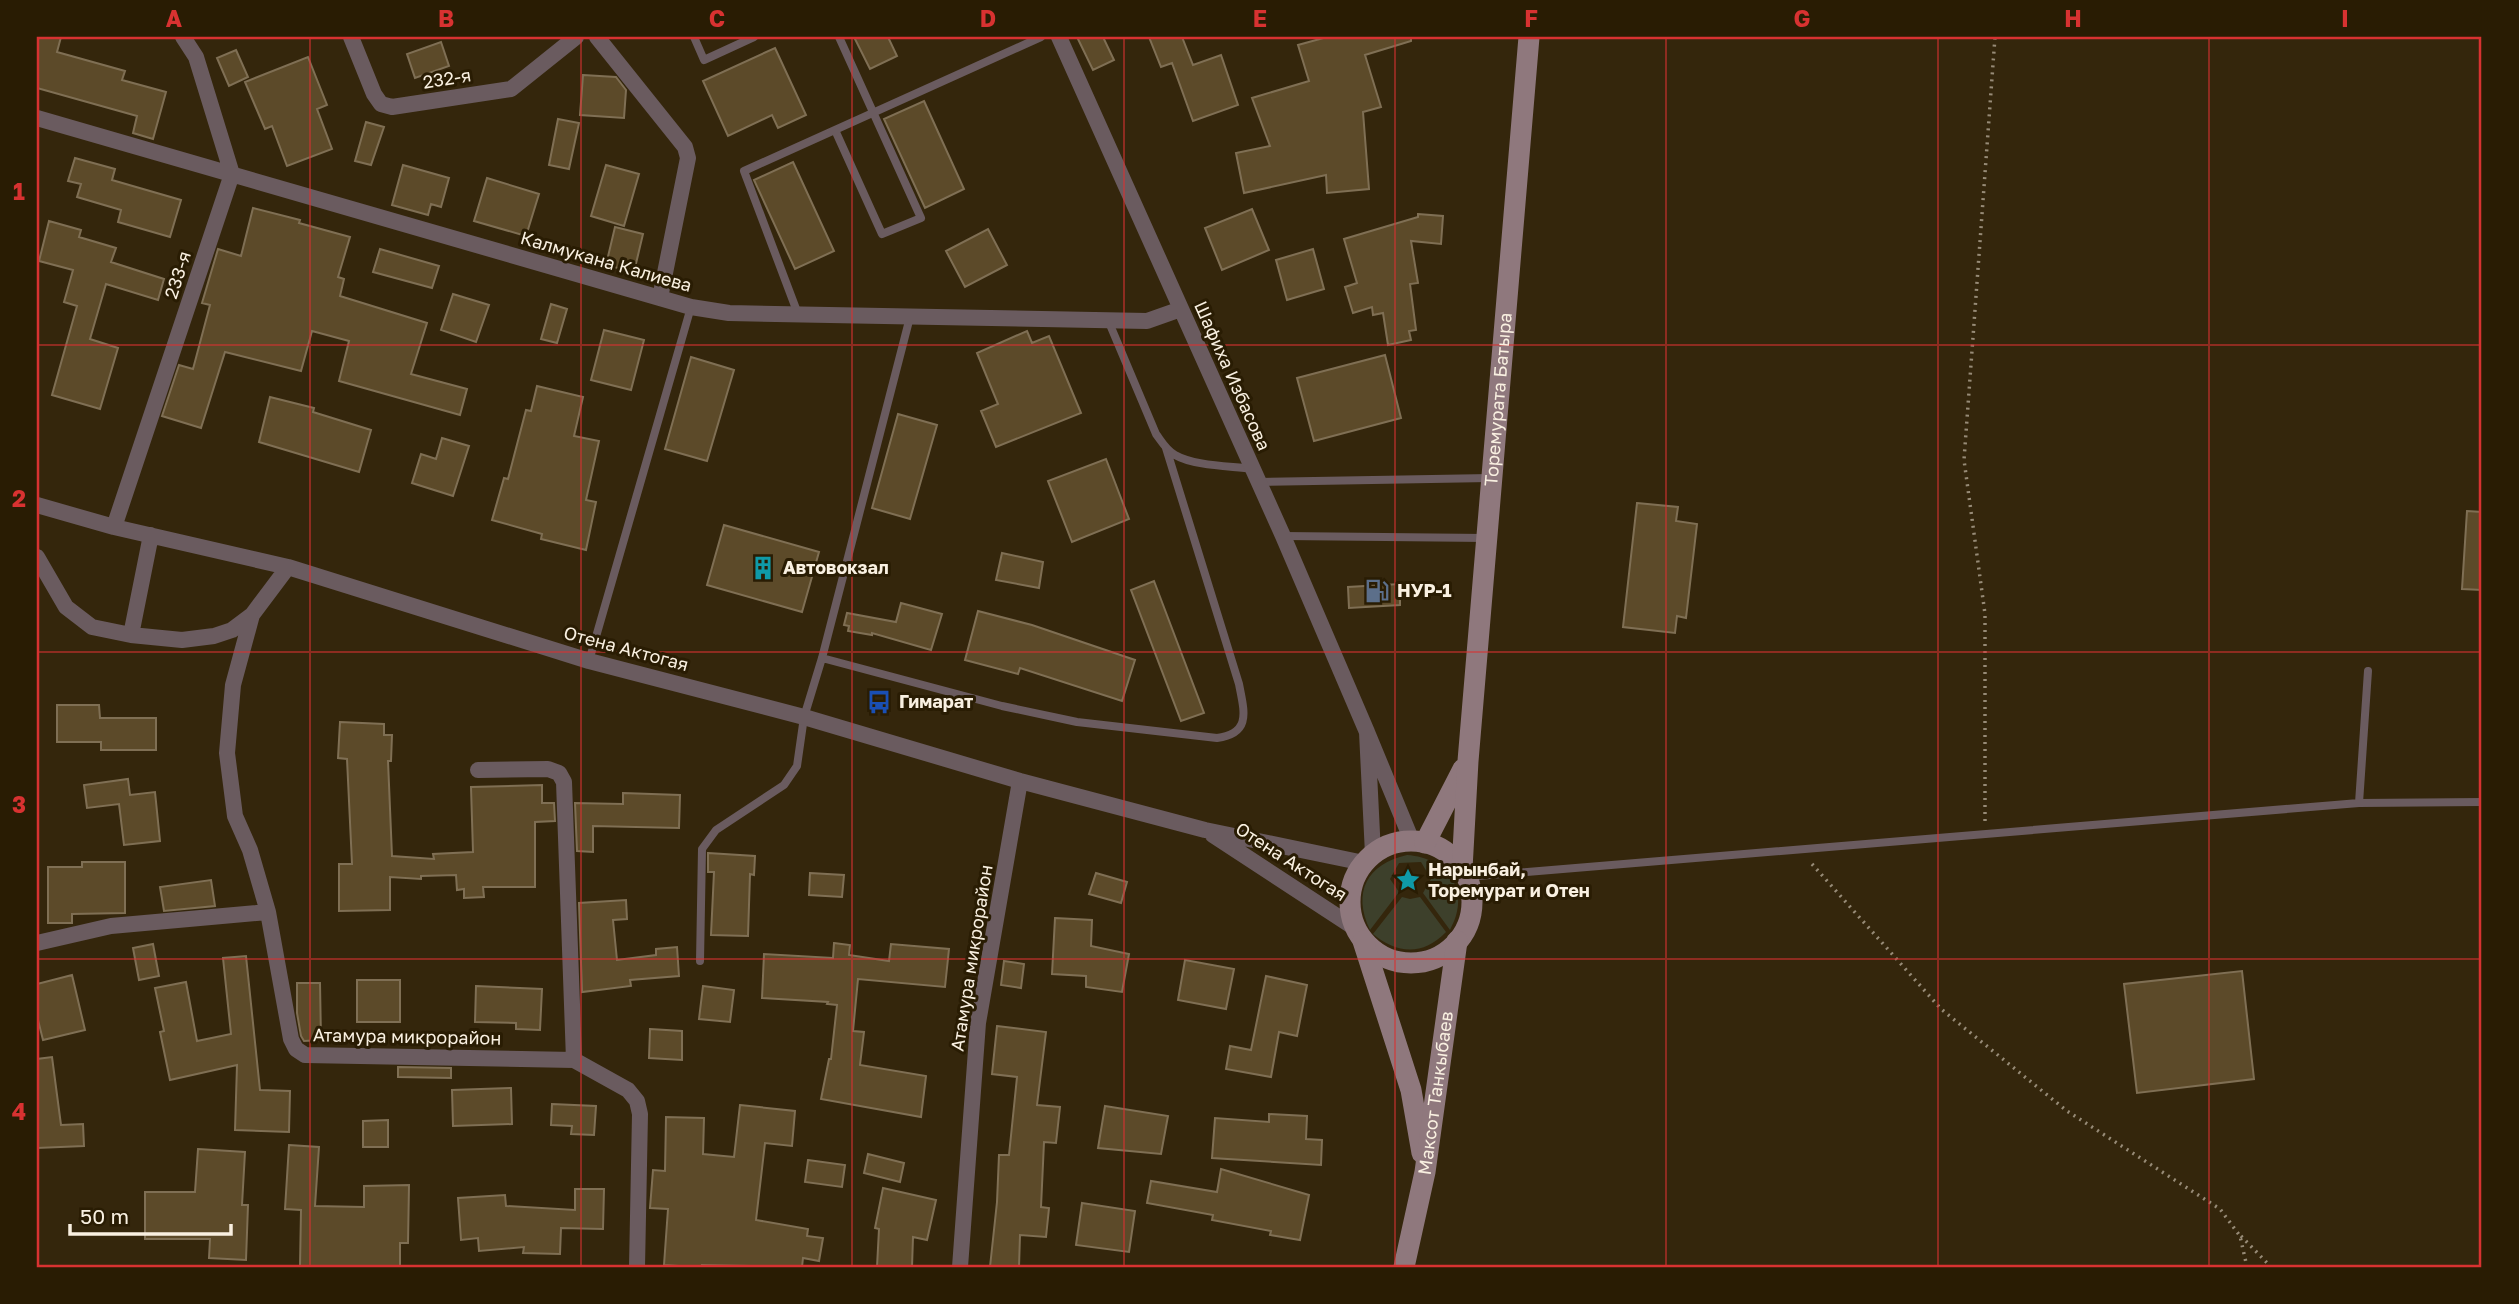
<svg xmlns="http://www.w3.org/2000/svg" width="2519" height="1304" font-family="'Golos Text',sans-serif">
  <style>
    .green { fill: #3d402b }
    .building { fill: #5c4a29; stroke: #7f6f54; stroke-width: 2 }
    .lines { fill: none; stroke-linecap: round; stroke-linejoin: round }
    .path { stroke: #978b77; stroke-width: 3.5; stroke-dasharray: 2 5; stroke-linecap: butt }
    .lane { stroke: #6a5b5f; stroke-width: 8 }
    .street { stroke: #6a5b5f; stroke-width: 16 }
    .secondary { stroke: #8f787d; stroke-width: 21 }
    .grid { fill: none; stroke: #d83231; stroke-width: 2; stroke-opacity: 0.55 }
    .labels { text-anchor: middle; stroke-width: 6; stroke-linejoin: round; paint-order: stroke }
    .street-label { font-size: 18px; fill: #f9f0e1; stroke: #291c03 }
    .poi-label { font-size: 18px; font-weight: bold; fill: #f9f0e1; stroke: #291c03; text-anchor: start }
    .neatline { fill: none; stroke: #d83231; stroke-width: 2.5 }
    .grid-label { font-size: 23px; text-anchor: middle; font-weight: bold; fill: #d83231 }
  </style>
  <rect width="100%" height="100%" fill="#34260c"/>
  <path class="green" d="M1407,855C1448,858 1472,891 1450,930L1423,893L1431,879L1421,862L1399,863L1390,879L1399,892L1370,930C1352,892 1367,864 1407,855Z
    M1402,897L1410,899L1420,897L1446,932C1423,956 1397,954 1373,934Z"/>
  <path class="building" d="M37,37H61L57,52L125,71L122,80L166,92L153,139L133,133L137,116L37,88Z
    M854,37H888L897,56L870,69Z
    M1077,37H1103L1114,60L1093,70Z
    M1149,37H1182L1193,65L1221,55L1238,105L1193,121L1172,63L1161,67Z
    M1327,37H1411V41L1365,55L1381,107L1363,112L1369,189L1327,193L1326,175L1244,193L1236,153L1270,146L1252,98L1309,81L1298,45Z
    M441,42L449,66L415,78L407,54Z
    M775,48L806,115L778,128L772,115L728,136L703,81Z
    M236,50L248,77L229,86L217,58Z
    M308,57L327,105L317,109L332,149L287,166L272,126L265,129L245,82Z
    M583,75L616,77L626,90L624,118L580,115Z
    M924,101L964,189L925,208L884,119Z
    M558,119L579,123L569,169L549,165Z
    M366,122L384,127L371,165L355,161Z
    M75,158L115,169L112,180L181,200L170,237L118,222L121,210L77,197L81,184L68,181Z
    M793,162L834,251L795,269L754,180Z
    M403,165L449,178L441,207L431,204L428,215L392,205Z
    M606,165L639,174L624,226L591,216Z
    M487,178L539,194L526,236L474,221Z
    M253,208L300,220L299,223L350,237L338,277L344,279L340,296L427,323L411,374L467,389L460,415L339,381L349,341L312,331L301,371L225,352L201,428L162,416L179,365L193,369L210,305L202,303L218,249L241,256Z
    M1252,209L1269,250L1222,270L1205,228Z
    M1418,214L1443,216L1441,244L1411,241L1418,283L1410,284L1416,330L1409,331L1411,340L1388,345L1383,313L1373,315L1372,307L1353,313L1345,287L1357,283L1344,239L1418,217Z
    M49,221L81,230L79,237L116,248L111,262L164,279L158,300L106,284L90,339L118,348L100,409L52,395L77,306L64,302L73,270L39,261Z
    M615,227L643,234L634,272L606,265Z
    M988,229L1007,265L965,287L946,251Z
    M380,249L439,266L432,288L373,272Z
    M1313,249L1324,289L1287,300L1276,260Z
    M453,294L489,305L476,342L441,330Z
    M551,304L567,309L557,343L541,339Z
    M604,330L644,340L631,390L591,380Z
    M1027,331L1032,343L1049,336L1081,413L996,447L981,411L998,404L977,353Z
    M1385,355L1401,418L1314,441L1297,378Z
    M691,357L734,370L707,461L665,449Z
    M537,386L583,397L574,436L599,441L586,500L596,502L586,550L541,539L542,534L492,520L504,478L508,479L526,410L531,411Z
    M270,397L314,408L313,412L371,430L359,472L259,442Z
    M898,414L937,425L910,519L872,508Z
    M442,438L469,446L453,496L412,483L421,454L436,459Z
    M1106,459L1129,519L1072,542L1048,481Z
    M1637,503L1678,507L1676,521L1697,524L1686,618L1677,616L1675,633L1623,627Z
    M2467,511L2482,512V590L2462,589Z
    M724,525L819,552L802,612L707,585Z
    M1002,553L1043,562L1039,588L996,580Z
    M1154,581L1204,713L1181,721L1131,590Z
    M1400,584V605L1349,608L1348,587Z
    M901,603L942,614L931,650L872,633V635L848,631L849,626L844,625L847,613L896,622Z
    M978,611L1032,625L1135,660L1122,701L1020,668L1018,674L965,660Z
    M57,705H99L100,718H156V750H101V742H57Z
    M340,722L384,724V735H392L391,761H388L392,856L434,859L433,854L473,852L471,787L542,785V803H554L555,821L535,822V887H483L484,897L464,898V889L457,890L456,875L421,876V879L390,877V910L339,911V864H352L347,759L338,758Z
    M128,779L130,795L155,792L160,841L124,845L119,804L87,808L84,785Z
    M623,793L680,795L679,828L593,826V852L577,851L575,803L623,804Z
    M708,853L755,856L754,875L750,874L748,936L711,935L714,872H708Z
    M82,862H125V913L72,914V923H48V867H82Z
    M810,873L844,875L842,897L809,895Z
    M1096,873L1127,882L1121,903L1089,894Z
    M211,880L215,906L164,911L160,887Z
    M626,900L627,919L613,920L617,960L656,955V949L677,947L679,976L630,980L631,986L582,992L579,903Z
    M1055,918L1092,920L1091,946L1129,954L1122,992L1086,987V976L1052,974Z
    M834,943L850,945L849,955L889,961L891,944L949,949L945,987L858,979L853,1031L864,1032L860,1065L926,1076L921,1117L821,1099L829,1059H831L837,1005L827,1004L828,1002L762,998L764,954L833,958Z
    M153,944L159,976L139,980L133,948Z
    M246,956L260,1090L290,1091L289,1132L235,1130L237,1065L170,1080L160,1032L164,1031L155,988L186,982L197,1041L231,1034L223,958Z
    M1185,960L1234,969L1226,1009L1178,1000Z
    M1004,961L1024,964L1021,988L1001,985Z
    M2242,971L2254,1079L2137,1093L2124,984Z
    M72,975L85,1030L43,1040L37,1016V984Z
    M1266,976L1307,985L1297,1036L1279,1032L1271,1077L1226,1069L1230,1046L1251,1050Z
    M357,980H400V1022H357Z
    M297,983H320L321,1040L304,1041L301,1036L297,1013Z
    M476,986L542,989L540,1030L516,1029V1023L475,1022Z
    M703,986L734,990L730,1022L699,1019Z
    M997,1026L1046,1032L1037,1105L1060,1107L1056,1143L1044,1142L1041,1207L1049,1208L1046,1237L1020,1235L1019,1267H990L997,1202L999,1155H1009L1017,1077L992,1074Z
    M650,1029L682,1031V1060L649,1058Z
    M52,1057L61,1125L83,1124L84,1146L37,1148V1059Z
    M398,1067L451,1068V1078L398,1077Z
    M511,1088L512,1124L453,1126L452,1090Z
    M552,1104L596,1106L594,1135L571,1134L572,1126L551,1125Z
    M740,1105L795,1111L792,1146L765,1143L756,1220L808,1229L807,1236L823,1238L819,1261L803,1258L802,1267L702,1265V1267H694L664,1265L668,1209L650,1208L653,1170L665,1171L666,1117L704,1118L703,1154L734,1157Z
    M1105,1106L1168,1116L1161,1154L1098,1148Z
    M1269,1114L1307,1116L1306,1139L1322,1140L1321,1165L1212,1158L1215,1118L1269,1122Z
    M388,1120V1147H363V1121Z
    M289,1145L319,1147L315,1206L364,1207V1186L409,1185L408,1243H400V1267H300L301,1210L285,1209Z
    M198,1149L245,1152L242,1205H248L246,1260L209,1258L210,1239H145V1192H195Z
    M868,1154L904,1163L900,1182L864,1173Z
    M808,1160L845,1165L842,1187L805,1182Z
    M1221,1169L1309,1195L1300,1240L1270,1235L1271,1231L1212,1220L1213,1215L1147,1203L1151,1181L1217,1192Z
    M883,1188L936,1200L927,1240L913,1237L912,1267H877L879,1229L875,1228Z
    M575,1189H604L603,1229L561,1228L560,1254L523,1253L524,1247L479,1251L478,1238L461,1240L458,1198L505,1195L506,1206L575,1210Z
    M1082,1203L1135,1211L1129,1252L1076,1245Z"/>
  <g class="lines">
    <path class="path" d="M1985,821V614L1964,460L1995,37
      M1812,864L1941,1009L2067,1111L2220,1209L2240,1236L2247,1267
      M2241,1236L2271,1267"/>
    <path class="lane" d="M694,37L704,60L754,37
      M835,130L882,234L921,218L839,37
      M798,314L744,171L1041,37
      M1108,320L1156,434C1162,442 1166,450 1175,455C1194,466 1231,466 1252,469
      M1258,482L1490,478
      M1283,536L1486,538
      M822,658L1002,706L1077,722L1217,738C1252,733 1244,711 1239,684L1166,448
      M589,661L691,307
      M2359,803L2368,671
      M1466,877L2359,803L2482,802
      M700,961L702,849L716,830L784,785L797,766L804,717L822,658L910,317"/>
    <path class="street" d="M351,37L374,94L381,104L392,107L511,89L576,37
      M597,37L685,147L688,158L660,298
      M1059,37L1283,536L1367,732
      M37,118L691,307L729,313L1147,321L1181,309
      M37,505L114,527L288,567L589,661L804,717L1020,781L1205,830L1364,863
      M114,527L232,174L196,57L183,37
      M37,557L66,607L92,627L131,635L182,640L214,636L232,630L252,615
      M288,567L252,615L233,685L227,753L235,816L250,850L268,912L291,1039L296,1049L305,1055L574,1060L628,1090L637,1101L640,1114L637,1267
      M131,635L151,535
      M478,770L548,769L559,773L564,782L574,1060
      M1213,835L1355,928
      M1373,854L1367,732L1412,841
      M37,943L111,926L268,912
      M960,1267L978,1023L1020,781"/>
    <g class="secondary">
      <circle cx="1411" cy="902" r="61"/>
      <path d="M1425,843L1463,769"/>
      <path id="s1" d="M1462,869L1468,761L1529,37"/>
      <path d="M1363,941L1411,1090L1422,1153"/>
      <path id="s2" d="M1404,1267L1425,1172L1457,941"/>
    </g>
  </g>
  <path class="grid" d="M310,37V1267M581,37V1267M852,37V1267M1124,37V1267M1395,37V1267M1666,37V1267M1938,37V1267M2209,37V1267M37,345H2482M37,652H2482M37,959H2482"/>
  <defs>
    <g id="building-bare" transform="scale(1.89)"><path d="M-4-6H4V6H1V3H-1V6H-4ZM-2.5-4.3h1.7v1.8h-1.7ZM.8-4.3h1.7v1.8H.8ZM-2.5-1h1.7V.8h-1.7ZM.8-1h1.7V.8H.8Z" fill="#0f9aa8" stroke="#291c03" stroke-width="2.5" paint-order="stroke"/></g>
    <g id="fuel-bare" transform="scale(1.89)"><path d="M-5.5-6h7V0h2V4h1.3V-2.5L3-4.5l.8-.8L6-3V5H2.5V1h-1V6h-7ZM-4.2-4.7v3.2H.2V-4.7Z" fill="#5c6f8a" stroke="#291c03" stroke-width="2.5" paint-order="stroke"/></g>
    <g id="bus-bare" transform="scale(1.89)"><path d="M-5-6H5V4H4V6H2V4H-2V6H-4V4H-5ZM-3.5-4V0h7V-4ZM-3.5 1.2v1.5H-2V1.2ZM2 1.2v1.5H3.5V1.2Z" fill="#1a4fb4" stroke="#291c03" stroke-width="2.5" paint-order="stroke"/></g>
    <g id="sight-bare" transform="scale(1.89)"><path d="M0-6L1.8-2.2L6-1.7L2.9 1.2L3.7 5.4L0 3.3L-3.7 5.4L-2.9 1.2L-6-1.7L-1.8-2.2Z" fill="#0f9aa8" stroke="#291c03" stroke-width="2.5" paint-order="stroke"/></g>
  </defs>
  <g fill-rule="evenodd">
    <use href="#building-bare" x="763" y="568"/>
    <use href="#fuel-bare" x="1377" y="591"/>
    <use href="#bus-bare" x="879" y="702"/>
    <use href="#sight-bare" x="1408" y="880"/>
  </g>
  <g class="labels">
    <g class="street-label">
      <text transform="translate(447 79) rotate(-9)" y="6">232-я</text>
      <text transform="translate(606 262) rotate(16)" y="6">Калмукана Калиева</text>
      <text transform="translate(178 275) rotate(-72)" y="6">233-я</text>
      <text transform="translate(1232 376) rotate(66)" y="6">Шафиха Избасова</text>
      <text dy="6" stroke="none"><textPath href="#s1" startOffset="471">Торемурата Батыра</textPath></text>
      <text transform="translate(626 649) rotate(15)" y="6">Отена Актогая</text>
      <text transform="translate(1291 862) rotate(33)" y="6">Отена Актогая</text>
      <text transform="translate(972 958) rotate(-81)" y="6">Атамура микрорайон</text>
      <text transform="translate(407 1037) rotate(1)" y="6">Атамура микрорайон</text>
      <text dy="6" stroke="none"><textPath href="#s2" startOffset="177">Максот Танкыбаев</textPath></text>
    </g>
    <g class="poi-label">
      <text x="783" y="574">Автовокзал</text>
      <text x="1397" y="597">НУР-1</text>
      <text x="899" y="708">Гимарат</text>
      <text x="1428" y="876">Нарынбай,<tspan x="1428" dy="21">Торемурат и Отен</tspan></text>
    </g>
  </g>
  <rect width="2519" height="1304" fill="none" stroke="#291c03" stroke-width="77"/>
  <path d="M70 1224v10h161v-10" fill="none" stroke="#f9f0e1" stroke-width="3.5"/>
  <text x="80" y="1224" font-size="21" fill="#f9f0e1" stroke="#291c03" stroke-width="5" paint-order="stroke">50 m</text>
  <rect x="38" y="38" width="2442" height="1228" class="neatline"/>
  <g class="grid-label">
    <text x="174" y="27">A</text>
    <text x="446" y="27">B</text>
    <text x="717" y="27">C</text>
    <text x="988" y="27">D</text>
    <text x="1260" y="27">E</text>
    <text x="1531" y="27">F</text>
    <text x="1802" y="27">G</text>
    <text x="2073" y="27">H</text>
    <text x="2345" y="27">I</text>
    <text x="19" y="200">1</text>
    <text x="19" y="507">2</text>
    <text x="19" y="813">3</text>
    <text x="19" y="1120">4</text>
  </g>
</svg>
